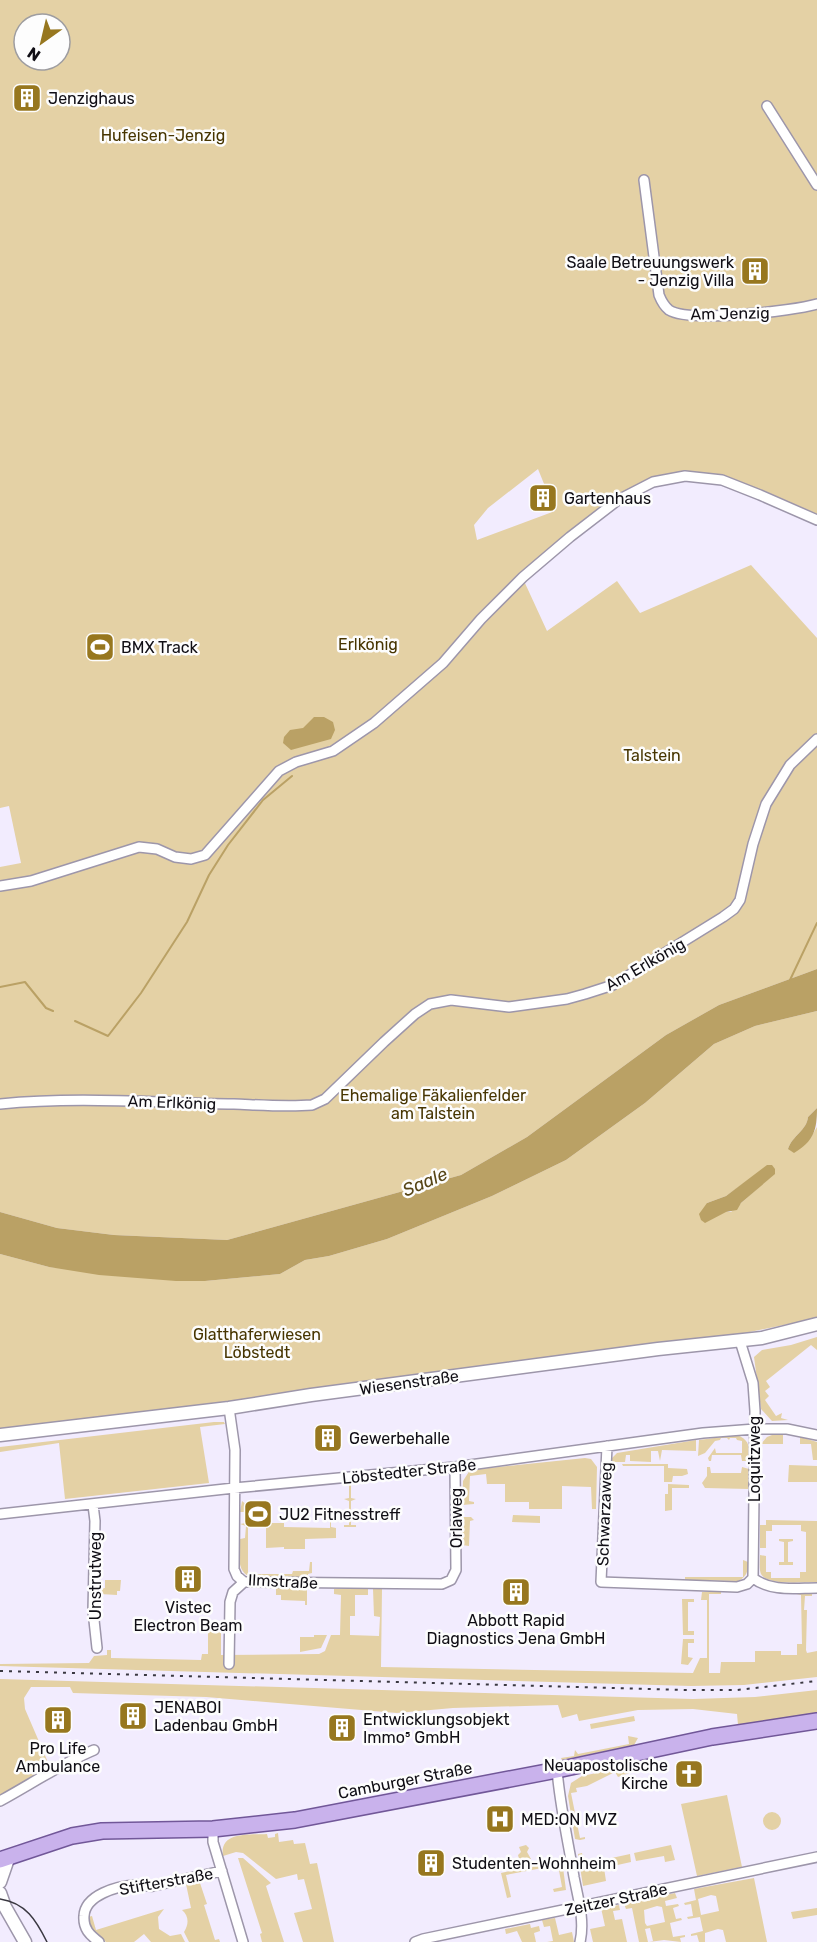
<svg xmlns="http://www.w3.org/2000/svg" width="817" height="1942" font-family="Rubik,sans-serif">
  <style>
    .green { fill: #e4d1a5; fill-rule: evenodd }
    .water { fill: #baa165 }
    .lines { fill: none; stroke-linecap: round; stroke-linejoin: round }
    .stream { stroke: #baa165; stroke-width: 2 }
    .minor-casing { stroke: #9d96aa; stroke-width: 12 }
    .tertiary-casing { stroke: #9d96aa; stroke-width: 15 }
    .primary-casing { stroke: #715798; stroke-width: 18 }
    .minor { stroke: #fff; stroke-width: 9 }
    .tertiary { stroke: #fff; stroke-width: 12 }
    .primary { stroke: #c9b2ec; stroke-width: 15 }
    .tram { stroke: #3a3841; stroke-width: 1.5 }
    .rail { stroke: #3a3841; stroke-width: 2; stroke-dasharray: 3 6; stroke-linecap: butt }
    .labels { text-anchor: middle; stroke-width: 5; stroke-linejoin: round; paint-order: stroke }
    .poi-label { font-size: 16px; fill: #100e15; stroke: #fdfdfd; text-anchor: start }
    .park-label { font-size: 16px; fill: #473501; stroke: #fdfdfd }
    .street-label { font-size: 16px; fill: #100e15; stroke: #fdfdfd }
    .water-label { font-size: 18px; font-style: italic; fill: #574516; stroke: #fdfdfd }
  </style>
  <rect width="100%" height="100%" fill="#f2ecfe"/>
  <path class="green" d="M0,0H817V515L730,478L708,473L671,474L654,479L602,508L534,561L507,588L524,581L547,631L617,581L640,613L751,565L817,638V969L719,1005L666,1035L527,1137L461,1175L227,1240L114,1235L57,1228L0,1212V867L21,863L9,806L0,808ZM24,24H60V60H24ZM538,469L555,511L477,540L474,525L488,508Z
    M817,1011V1108L808,1117C807,1130 792,1136 788,1149L811,1137L817,1127V1318L740,1334L0,1431V1254L49,1267L205,1281L280,1274L305,1260L329,1256L387,1239L492,1196L566,1160L645,1103L714,1044L755,1026ZM774,1174L731,1212H726L707,1203L726,1196L744,1183Z
    M817,1337V1350L811,1345L766,1381L770,1387L765,1391L769,1396L765,1400L776,1416L782,1413L781,1418L788,1420L772,1421L761,1409L754,1357L762,1350L791,1345Z
    M214,1422H224L225,1424L200,1427L209,1483L65,1499L59,1443L0,1452V1447Z
    M737,1435C750,1440 750,1448 749,1461H742L741,1455H712L711,1461H709L708,1458L715,1448L716,1453H742V1441L737,1440L736,1438H730L729,1440L727,1438H721L720,1440L715,1441L705,1453L698,1456L699,1440Z
    M772,1435H783V1444H761L767,1437Z
    M800,1437L817,1442V1460H813L811,1444H800Z
    M696,1440V1451L662,1450L660,1461L658,1451H651V1462L630,1461V1455H626L625,1462H608L617,1453Z
    M585,1458L591,1459L597,1467L596,1509H592L591,1487L562,1486V1509H529V1502H505V1484H487L486,1474L470,1476L469,1501L474,1502V1504L462,1505L463,1481L470,1470Z
    M622,1464H668V1468L687,1469L688,1474L682,1476H673L672,1482H664V1466H623Z
    M789,1465L817,1466V1482H788Z
    M707,1467H710L711,1473H741L742,1467L749,1469V1489L705,1488L702,1483L707,1476Z
    M344,1483H356L351,1484V1498L356,1499L351,1501V1512H356V1514H351V1525H356V1527H344V1525H349V1514L343,1512H349V1501L344,1499L349,1498V1484Z
    M668,1484L689,1485V1488H672V1510L665,1511V1494H668Z
    M242,1501L248,1506V1574H292L293,1571H309L310,1562H312V1573L308,1574V1577H250C235,1570 240,1552 240,1539L245,1538L246,1526L240,1524L246,1523V1512H240Z
    M330,1512H336L337,1514H331V1527L336,1528V1538L305,1539V1549H284V1547L266,1548V1523H284V1527L330,1528Z
    M513,1515L540,1516V1523L512,1522Z
    M464,1517H471L474,1520L470,1521L469,1546L462,1545V1518Z
    M766,1520L817,1521V1582C805,1582 767,1586 761,1574C759,1569 760,1561 760,1555L766,1556V1572H771V1578H800V1572H806V1532L801,1531V1525H772V1531H766V1548H760V1525H766Z
    M779,1539H793V1541L788,1542V1562H793V1565H779V1562H784V1542L779,1541Z
    M743,1560L748,1562C748,1571 747,1577 738,1581L685,1580V1577H743Z
    M105,1580H121L120,1591H117V1595L100,1594L99,1589L105,1588Z
    M276,1588H307V1605H305V1601L281,1600V1595H276Z
    M334,1589H368V1595H355V1616H350V1635L379,1636L380,1617L374,1616L373,1589H382L381,1667L693,1673L700,1658H707V1600H701L702,1592H721V1594H709V1673H720L721,1662H755V1651H781V1655H797V1644H802L801,1595L792,1593L812,1594V1596H805L804,1610H807L806,1650L807,1653L817,1651V1677L744,1685L691,1686L0,1666V1664L89,1663L94,1656L107,1655V1650H111V1658L201,1660L202,1654H208V1631H221V1655L319,1654L325,1651L331,1635H340L341,1595L334,1594Z
    M682,1599H694V1602H688V1631H694V1635H683Z
    M314,1635H327L321,1648L300,1652V1637H314Z
    M683,1639H694V1643H688V1657L693,1658L688,1665L681,1664Z
    M0,1679L693,1699L755,1697L817,1690V1714L738,1725L737,1714L693,1709L638,1710L579,1721L577,1714L562,1718L558,1705L453,1708L397,1713L206,1697L73,1693L70,1687H31L24,1698L25,1709L50,1767L0,1795Z
    M634,1716L635,1721L591,1729L590,1724Z
    M628,1736L638,1738L634,1745L562,1760L561,1758L574,1756L575,1750L578,1754L629,1744Z
    M630,1766L632,1772L618,1777L615,1772L587,1786L576,1788L577,1792L571,1793L580,1838L585,1837V1839L580,1840L575,1839L568,1796L571,1783L582,1776Z
    M727,1795L742,1867L697,1876L681,1804Z
    M763 1821a9 9 0 1 1 18 0a9 9 0 1 1-18 0Z
    M278,1833L279,1842L293,1840L294,1844L305,1843L310,1864L317,1863L334,1942H303L294,1913L312,1909L304,1879L298,1880L297,1874L276,1879L243,1853L236,1852L223,1856C219,1831 250,1835 267,1834L268,1838L275,1837V1834Z
    M526,1845L529,1848L527,1852L531,1859L523,1861L519,1859L518,1855L521,1852L519,1847Z
    M671,1845L675,1860L665,1862L664,1856L636,1861L634,1853Z
    M582,1853L584,1864L630,1854L631,1862L604,1868L606,1881L583,1886L578,1854Z
    M238,1858H243L271,1883L266,1886L284,1942H262L260,1934L262,1933Z
    M562,1860L566,1890L554,1892L553,1889L562,1887L558,1865L506,1875L511,1897L507,1898L501,1873Z
    M754,1878L767,1942H726L723,1930L718,1929L705,1933V1942H699L697,1935L691,1936V1934L703,1931L700,1917L688,1919L687,1917L693,1916L691,1904L685,1905L684,1903L696,1900L694,1889ZM711,1895L716,1896L719,1911L701,1915L698,1899Z
    M199,1880L207,1904L204,1905L215,1940L219,1939L220,1942H189L184,1932C189,1924 189,1916 182,1910L191,1908L186,1884Z
    M675,1893L677,1898L665,1901L666,1906L678,1904L679,1906L673,1908L676,1919L681,1918L682,1920L670,1923L673,1937L685,1935V1937L680,1938L681,1942L664,1940L649,1942L653,1941L650,1928L645,1929L648,1942H639L632,1908L626,1909L624,1904ZM657,1906L662,1907L665,1922L647,1926L645,1923L644,1910Z
    M619,1905L620,1910L613,1911L615,1920L622,1919L627,1942H593L590,1929L605,1926L601,1908Z
    M817,1908V1915L793,1919L791,1912Z
    M164,1909L158,1917L159,1929L170,1936L181,1934L185,1942H151L144,1934L134,1942H106L90,1929L88,1917L92,1916L96,1930Z
    M555,1918L559,1935L572,1932L574,1942H547L553,1941L550,1926L544,1927L542,1920Z
    M530,1924L531,1928L539,1926L540,1931L534,1933L536,1942H522L517,1931L506,1934L505,1929Z"/>
  <path class="water" d="M314,717H324L333,722L335,730L331,739L291,750L283,743L284,737L290,730L303,728Z
    M817,969V1011L755,1026L714,1044L645,1103L566,1160L492,1196L387,1239L329,1256L305,1260L280,1274L205,1281H176L99,1275L49,1267L0,1254V1212L57,1228L114,1235L227,1240L461,1175L527,1137L666,1035L719,1005Z
    M817,1108C817,1130 814,1141 794,1153L788,1149C792,1136 807,1130 808,1117Z
    M767,1165H772L775,1169V1174L741,1203L737,1210L726,1212L705,1223L701,1220L699,1214L707,1203L726,1196Z"/>
  <g class="lines">
    <path class="stream" d="M790,980L817,923
      M0,987L25,982L46,1008L53,1011
      M75,1021L108,1036L141,993L187,922L209,875L228,845L263,800L292,776"/>
    <g class="minor-casing">
      <path id="minor" d="M767,106L817,185
        M644,180L659,295C661,300 664,306 669,310C689,323 793,311 817,304
        M0,886L31,881L139,847L157,849L175,857L191,859L205,855L279,771L296,762L333,751L374,723L443,663L481,619L523,577L570,537L618,500L653,482L685,476L722,480L760,495L817,520
        M0,1104C78,1096 156,1103 234,1104C260,1105 286,1107 312,1105L325,1099L384,1042L415,1014L430,1004L451,1000L509,1007L567,999L585,994L613,985L723,917L734,909L740,900L753,844L766,804L790,765L817,739
        M740,1341L753,1383L755,1411L753,1578
        M229,1408L235,1450L234,1569L237,1576L244,1582L442,1584L451,1580L456,1570L455,1467
        M607,1446L601,1582L737,1587L747,1584L753,1578
        M93,1505L95,1521L93,1611L97,1648
        M0,1514L234,1488L455,1467L703,1433L755,1429H787L817,1435
        M753,1578C771,1592 795,1588 817,1588
        M229,1664L230,1602L233,1592L244,1582
        M557,1770C560,1806 568,1841 574,1877C578,1898 585,1921 580,1942
        M0,1801C31,1784 61,1764 94,1750
        M213,1829V1842L243,1942
        M99,1942C90,1935 83,1929 84,1916C85,1895 117,1886 135,1885C141,1884 147,1887 153,1886C176,1881 199,1876 222,1871
        M415,1942L423,1939L817,1857"/>
    </g>
    <g class="tertiary-casing">
      <path id="tertiary" d="M0,1435L229,1408L311,1395L658,1349L762,1338L817,1324
        M0,1882L9,1856
        M0,1893L5,1907L25,1942"/>
    </g>
    <g class="primary-casing">
      <path id="primary" d="M0,1860L72,1836L102,1831L213,1829L295,1820L557,1770L712,1737L817,1721"/>
    </g>
    <use href="#minor" class="minor"/>
    <use href="#tertiary" class="tertiary"/>
    <use href="#primary" class="primary"/>
    <path class="tram" d="M0,1899C26,1903 36,1920 47,1942"/>
    <path class="rail" d="M0,1671L684,1690H737L817,1681"/>
  </g>
  <defs>
    <g id="building-square" transform="scale(1.5)"><rect x="-9" y="-9" width="18" height="18" rx="4" fill="#97771f" stroke="#fdfdfd"/><path d="M-4-6H4V6H1V3H-1V6H-4ZM-2.5-4.3h1.7v1.8h-1.7ZM.8-4.3h1.7v1.8H.8ZM-2.5-1h1.7V.8h-1.7ZM.8-1h1.7V.8H.8Z" fill="#fff"/></g>
    <g id="stadium-square" transform="scale(1.5)"><rect x="-9" y="-9" width="18" height="18" rx="4" fill="#97771f" stroke="#fdfdfd"/><path d="M0-5a6.5 5 0 1 0 0 10a6.5 5 0 1 0 0-10ZM-3.5-1.8h7v3.6h-7Z" fill="#fff"/></g>
    <g id="church-square" transform="scale(1.5)"><rect x="-9" y="-9" width="18" height="18" rx="4" fill="#97771f" stroke="#fdfdfd"/><path d="M-1.2-6h2.4v3.5h3.3v2.4h-3.3V6h-2.4V-.1h-3.3v-2.4h3.3Z" fill="#fff"/></g>
    <g id="hospital-square" transform="scale(1.5)"><rect x="-9" y="-9" width="18" height="18" rx="4" fill="#97771f" stroke="#fdfdfd"/><path d="M-5-5h3v3.5h4V-5h3V5h-3V1.5h-4V5h-3Z" fill="#fff"/></g>
  </defs>
  <g fill-rule="evenodd">
    <use href="#building-square" x="27" y="98"/>
    <use href="#building-square" x="755" y="271"/>
    <use href="#building-square" x="543" y="498"/>
    <use href="#stadium-square" x="100" y="647"/>
    <use href="#building-square" x="328" y="1438"/>
    <use href="#stadium-square" x="258" y="1514"/>
    <use href="#building-square" x="188" y="1579"/>
    <use href="#building-square" x="516" y="1592"/>
    <use href="#building-square" x="133" y="1716"/>
    <use href="#building-square" x="58" y="1720"/>
    <use href="#building-square" x="342" y="1728"/>
    <use href="#church-square" x="689" y="1774"/>
    <use href="#hospital-square" x="500" y="1819"/>
    <use href="#building-square" x="431" y="1863"/>
  </g>
  <g class="labels">
    <g class="poi-label">
      <text x="48" y="104">Jenzighaus</text>
      <text x="734" y="268" text-anchor="end">Saale Betreuungswerk<tspan x="734" dy="18">- Jenzig Villa</tspan></text>
      <text x="564" y="504">Gartenhaus</text>
      <text x="121" y="653">BMX Track</text>
      <text x="349" y="1444">Gewerbehalle</text>
      <text x="279" y="1520">JU2 Fitnesstreff</text>
      <text x="188" y="1613" text-anchor="middle">Vistec<tspan x="188" dy="18">Electron Beam</tspan></text>
      <text x="516" y="1626" text-anchor="middle">Abbott Rapid<tspan x="516" dy="18">Diagnostics Jena GmbH</tspan></text>
      <text x="154" y="1713">JENABOI<tspan x="154" dy="18">Ladenbau GmbH</tspan></text>
      <text x="363" y="1725">Entwicklungsobjekt<tspan x="363" dy="18">Immo⁵ GmbH</tspan></text>
      <text x="58" y="1754" text-anchor="middle">Pro Life<tspan x="58" dy="18">Ambulance</tspan></text>
      <text x="668" y="1771" text-anchor="end">Neuapostolische<tspan x="668" dy="18">Kirche</tspan></text>
      <text x="521" y="1825">MED:ON MVZ</text>
      <text x="452" y="1869">Studenten-Wohnheim</text>
    </g>
    <g class="park-label">
      <text x="163" y="141">Hufeisen-Jenzig</text>
      <text x="368" y="650">Erlkönig</text>
      <text x="652" y="761">Talstein</text>
      <text x="433" y="1101">Ehemalige Fäkalienfelder<tspan x="433" dy="18">am Talstein</tspan></text>
      <text x="257" y="1340">Glatthaferwiesen<tspan x="257" dy="18">Löbstedt</tspan></text>
    </g>
    <g class="street-label">
      <text transform="translate(730 313) rotate(-1)" y="6">Am Jenzig</text>
      <text transform="translate(645 964) rotate(-30)" y="6">Am Erlkönig</text>
      <text transform="translate(172 1102) rotate(2)" y="6">Am Erlkönig</text>
      <text transform="translate(409 1382) rotate(-8)" y="6">Wiesenstraße</text>
      <text transform="translate(754 1459) rotate(-90)" y="6">Loquitzweg</text>
      <text transform="translate(409 1471) rotate(-6)" y="6">Löbstedter Straße</text>
      <text transform="translate(604 1514) rotate(-88)" y="6">Schwarzaweg</text>
      <text transform="translate(456 1518) rotate(-90)" y="6">Orlaweg</text>
      <text transform="translate(95 1576) rotate(-90)" y="6">Unstrutweg</text>
      <text transform="translate(283 1581) rotate(3)" y="6">Ilmstraße</text>
      <text transform="translate(405 1780) rotate(-11)" y="6">Camburger Straße</text>
      <text transform="translate(166 1881) rotate(-10)" y="6">Stifterstraße</text>
      <text transform="translate(616 1899) rotate(-12)" y="6">Zeitzer Straße</text>
    </g>
    <g class="water-label">
      <text transform="translate(425 1182) rotate(-23)" y="6">Saale</text>
    </g>
  </g>
  <g transform="translate(42 42) rotate(214)"><circle r="28" fill="#fdfdfd" stroke="#9e9da0" stroke-width="1.5"/>
  <path d="M0-4.5L10 22L0 15L-10 22Z" fill="#97771f"/>
  <text y="-9" font-size="16" font-weight="bold" text-anchor="middle" fill="#100e15">N</text>
  </g>
</svg>
